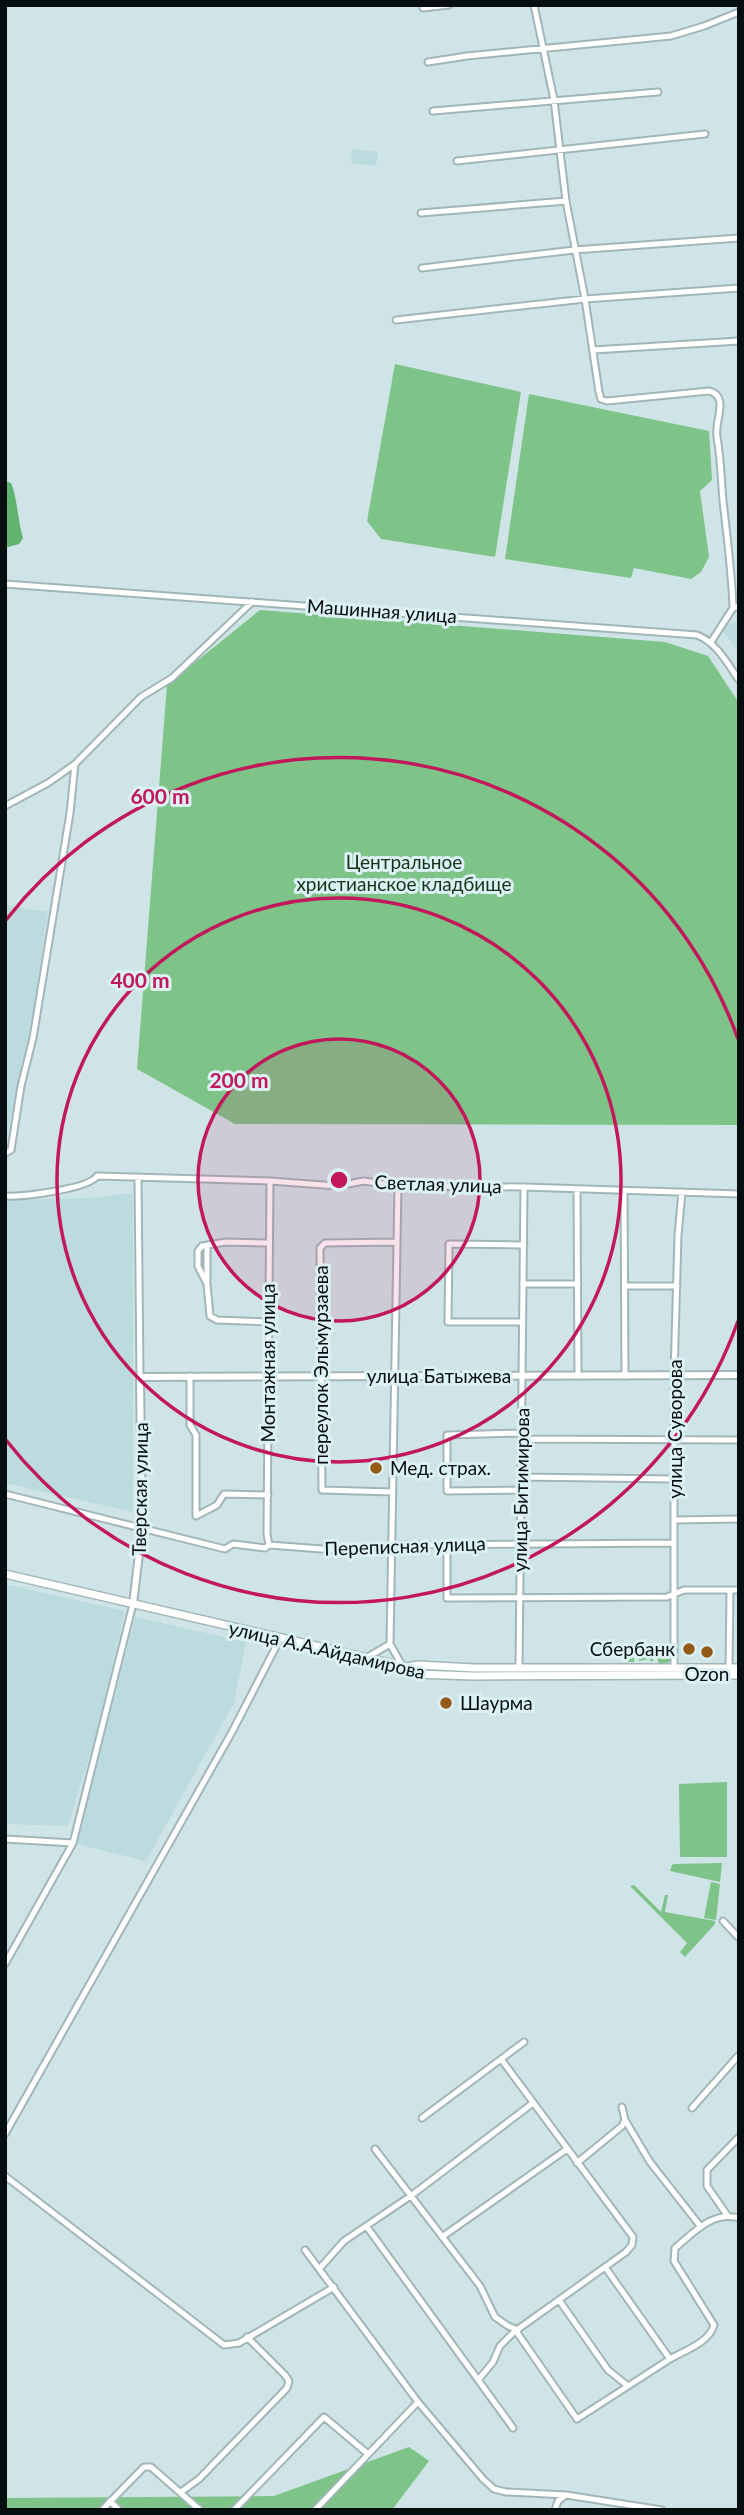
<svg xmlns="http://www.w3.org/2000/svg" width="744" height="2515" font-family="Lato,sans-serif">
  <style>
    .built { fill: #bcdbde }
    .green { fill: #7ec388 }
    .forest { fill: #62b370 }
    .lines { fill: none; stroke-linecap: round; stroke-linejoin: round }
    .minor-casing { stroke: #a2b6b8; stroke-width: 9 }
    .tertiary-casing { stroke: #a2b6b8; stroke-width: 10 }
    .secondary-casing { stroke: #a2b6b8; stroke-width: 10 }
    .minor { stroke: #fff; stroke-width: 5 }
    .tertiary { stroke: #fff; stroke-width: 6 }
    .secondary { stroke: #fff; stroke-width: 7 }
    .ring { fill: none; stroke: #c2185b; stroke-width: 3.5 }
    .poi-dot { fill: #945b17; stroke: #dcf1f3; stroke-width: 2.5 }
    .labels { text-anchor: middle; stroke-width: 6; stroke-linejoin: round; paint-order: stroke }
    .street-label { font-size: 19px; fill: #070e0f; stroke: #dcf1f3 }
    .park-label { font-size: 19px; fill: #113419; stroke: #dcf1f3 }
    .poi-label { font-size: 19px; fill: #070e0f; stroke: #dcf1f3; text-anchor: start }
    .centre { fill: #c2185b; stroke: #dcf1f3; stroke-width: 3.5 }
    .ring-label { font-size: 21px; text-anchor: middle; font-weight: bold; fill: #c2185b; stroke: #dcf1f3; stroke-width: 6; stroke-linejoin: round; paint-order: stroke }
  </style>
  <rect width="100%" height="100%" fill="#cfe4e6"/>
  <path class="built" d="M352,149L378,152L376,166L351,163Z
    M739,620V652L721,628Z
    M5,905L48,912L27,1049L5,1141Z
    M133,1193V1512L5,1483V1200L90,1198Z
    M5,1584L125,1611L99,1725L68,1826L5,1824Z
    M135,1617L246,1642L234,1703L146,1861L77,1844Z"/>
  <path class="green" d="M395,364L521,392L495,557L381,539L367,521Z
    M529,394L709,431L712,480L700,491L709,557L701,572L691,579L634,568L631,578L505,559Z
    M260,610L665,642L708,656L739,703V1125L235,1124L137,1069L167,685Z
    M626,1653L672,1654V1660L667,1663H659L656,1656H653V1662L649,1659L639,1661V1656H634V1662H626Z
    M727,1782V1857H680L679,1784Z
    M722,1863L720,1882L670,1871L672,1865L674,1864Z
    M711,1882L720,1884L716,1920L704,1918Z
    M634,1885L661,1912L665,1895H668L665,1912L715,1921V1924L685,1957L680,1952L687,1943L630,1886Z
    M409,2447L429,2461L392,2510H5V2498L274,2496Z"/>
  <path class="forest" d="M5,481L11,483C17,496 18,522 23,538L19,544L5,548Z"/>
  <g class="lines">
    <g class="minor-casing">
      <path id="minor" d="M534,5L554,100L566,201L585,299L599,392L601,399L607,401L709,391C730,396 714,421 717,437C721,459 721,479 723,501C727,537 732,573 733,608
        M423,8L449,5
        M428,62L467,56L671,36L704,26L739,12
        M433,111L658,92
        M457,161L705,134
        M421,213L566,201
        M422,268L574,250L739,238
        M396,320L585,299L739,288
        M593,350L739,341
        M5,584L697,635C717,643 727,663 739,680
        M711,642L733,608L739,606
        M5,806L48,783L75,764
        M5,1153L11,1150L21,1086L33,1038L70,813L75,764L141,697L172,678L252,602
        M138,1177L140,1377
        M398,1186L390,1644L403,1667
        M577,1189L578,1376
        M624,1190L625,1376
        M5,1196C22,1197 89,1189 97,1176L270,1181L337,1186L364,1181L398,1186L524,1187L739,1194
        M207,1245V1281
        M524,1284H578
        M625,1286H677
        M269,1322L217,1320L210,1316L207,1284L198,1266V1251L202,1246L226,1242L269,1243
        M522,1322H448L449,1244L524,1245
        M190,1376V1425L196,1435V1516L217,1505L224,1494L268,1495
        M522,1439L739,1440
        M521,1477L674,1479
        M521,1490L447,1491V1435L522,1433
        M393,1492L322,1490L320,1248L325,1243L397,1242
        M5,1494L225,1549L233,1544L265,1548L269,1545L322,1549L388,1550L397,1545L674,1543
        M675,1520L739,1519
        M447,1544V1598L667,1597L684,1590H739
        M269,1545L267,1534L270,1181
        M366,1658L390,1644
        M519,1668L524,1187
        M674,1668V1376L678,1235L682,1192
        M729,1668L730,1590
        M5,1839L73,1843
        M723,1921L739,1938
        M5,1964L73,1843L133,1604
        M692,2108L739,2055
        M422,2118L524,2042
        M625,2120L650,2162L701,2227
        M5,2134L232,1732L280,1639
        M375,2149L480,2286L495,2317L508,2326L518,2330
        M577,2163L622,2126L625,2120L622,2107
        M5,2176L224,2345L239,2343L334,2287
        M727,2215L707,2186V2170L739,2137
        M367,2227L513,2428
        M442,2237L567,2149
        M305,2250L418,2402L483,2479L494,2489L506,2492L566,2495L662,2510
        M605,2267L670,2359C684,2351 710,2342 714,2325L674,2261L675,2248C693,2233 713,2210 739,2218
        M320,2268L344,2241L412,2195L533,2103
        M559,2300L608,2370L628,2386
        M516,2331L577,2419L670,2359
        M479,2379L493,2362L500,2346L514,2332L626,2252L632,2245L633,2237L501,2059
        M181,2492L199,2479L287,2388L289,2381L285,2375L247,2337
        M110,2501L119,2510
        M102,2510L144,2467H151L200,2510
        M234,2510L324,2417L368,2454
        M315,2510L418,2402
        M555,2510L558,2501L566,2495"/>
    </g>
    <g class="tertiary-casing">
      <path id="tertiary" d="M133,1604L142,1529L140,1377L739,1375"/>
    </g>
    <g class="secondary-casing">
      <path id="secondary" d="M5,1574L407,1667L417,1674L472,1676L739,1675
        M407,1667L418,1665L474,1668H739"/>
    </g>
    <use href="#minor" class="minor"/>
    <use href="#tertiary" class="tertiary"/>
    <use href="#secondary" class="secondary"/>
  </g>
  <circle cx="339" cy="1180" r="141" fill="#c2185b" fill-opacity=".12"/>
  <g class="ring">
    <circle cx="339" cy="1180" r="141"/>
    <circle cx="339" cy="1180" r="282"/>
    <path d="M738 1321A423 423 0 0 1 6 1440M6 920A423 423 0 0 1 738 1039"/>
  </g>
  <g class="poi-dot">
    <circle cx="376" cy="1468" r="7"/>
    <circle cx="689" cy="1649" r="7"/>
    <circle cx="707" cy="1652" r="7"/>
    <circle cx="446" cy="1703" r="7"/>
  </g>
  <g class="labels">
    <g class="street-label">
      <text transform="translate(382 611) rotate(4)" y="7">Машинная улица</text>
      <text transform="translate(438 1184) rotate(2)" y="7">Светлая улица</text>
      <text transform="translate(268 1363) rotate(-90)" y="7">Монтажная улица</text>
      <text transform="translate(321 1365) rotate(-90)" y="7">переулок Эльмурзаева</text>
      <text x="439" y="1383">улица Батыжева</text>
      <text transform="translate(675 1429) rotate(-90)" y="7">улица Суворова</text>
      <text transform="translate(140 1489) rotate(-89)" y="7">Тверская улица</text>
      <text transform="translate(521 1490) rotate(-89)" y="7">улица Битимирова</text>
      <text transform="translate(405 1546) rotate(-2)" y="7">Переписная улица</text>
      <text transform="translate(327 1650) rotate(13)" y="7">улица А.А.Айдамирова</text>
    </g>
    <g class="park-label">
      <text x="404" y="869">Центральное<tspan x="404" dy="22">христианское кладбище</tspan></text>
    </g>
    <g class="poi-label">
      <text x="390" y="1475">Мед. страх.</text>
      <text x="675" y="1656" text-anchor="end">Сбербанк</text>
      <text x="707" y="1681" text-anchor="middle">Ozon</text>
      <text x="460" y="1710">Шаурма</text>
    </g>
  </g>
  <circle cx="339" cy="1180" r="10" class="centre"/>
  <g class="ring-label">
    <text x="160" y="804">600 m</text>
    <text x="140" y="988">400 m</text>
    <text x="239" y="1088">200 m</text>
  </g>
  <rect width="744" height="2515" fill="none" stroke="#070e0f" stroke-width="14"/>
</svg>
